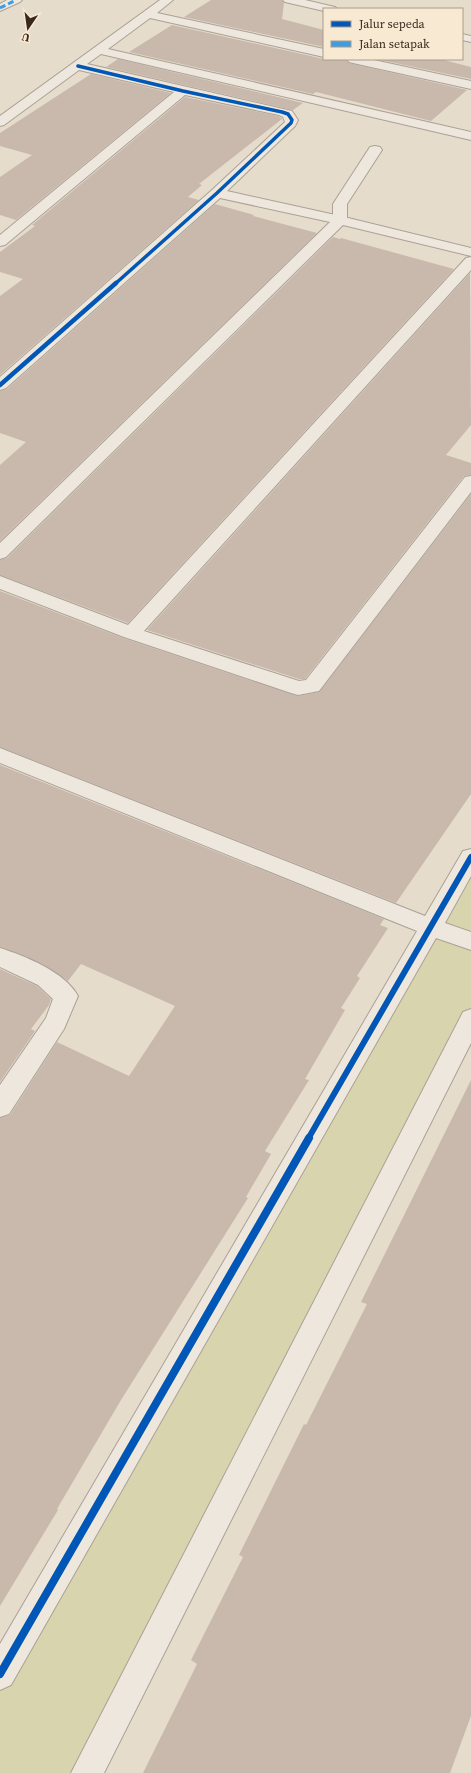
<svg xmlns="http://www.w3.org/2000/svg" width="471" height="1773" font-family="'Source Serif 4',serif">
  <style>
    .green { fill: #d8d4ae }
    .building { fill: #c9b9ad }
    .lines { fill: none; stroke-linecap: round; stroke-linejoin: round }
    .lane-casing { stroke: #aba195; stroke-width: 2 }
    .street-casing { stroke: #aba195; stroke-width: 2 }
    .lane { fill: #ede7de; fill-rule: evenodd }
    .street { fill: #ede7de; fill-rule: evenodd }
    .quiet { stroke: #3e9cdf; stroke-width: 3; stroke-dasharray: 6 3; stroke-linecap: butt }
    .cycleway-far3-casing { stroke: #f7e9d2; stroke-width: 5 }
    .cycleway-far2-casing { stroke: #f7e9d2; stroke-width: 6 }
    .cycleway-far1-casing { stroke: #f7e9d2; stroke-width: 8 }
    .cycleway-casing { stroke: #f7e9d2; stroke-width: 10 }
    .cycleway-far3 { stroke: #0057b8; stroke-width: 3.5 }
    .cycleway-far2 { stroke: #0057b8; stroke-width: 4.5 }
    .cycleway-far1 { stroke: #0057b8; stroke-width: 6 }
    .cycleway { stroke: #0057b8; stroke-width: 8 }
  </style>
  <rect width="100%" height="100%" fill="#e6dccc"/>
  <path class="green" d="M471,857V1019L87,1773H0V1674Z"/>
  <path class="building" d="M211,0H282L284,3L282,19L324,30V47L184,17Z
    M172,25L324,59H346L349,63L467,90L431,121L316,92L313,94L129,52Z
    M118,59L303,103L293,110L106,67Z
    M376,59H440L471,67V79Z
    M91,74L171,93L16,220L0,215V177L32,155L0,146V133Z
    M185,97L278,116L282,119L199,184L202,185L188,197L199,200L0,375V296L23,279L0,272V252L35,226L32,225Z
    M215,204L254,215L253,216L317,233L0,541V465L26,442L0,433V391L7,389Z
    M333,237L340,239L341,238L454,269L128,623L0,575V560L7,558Z
    M470,273L471,425L446,455L471,463V475L464,476L305,679H299L147,630Z
    M471,494V794L396,903L0,747V591L123,638L291,694L298,696L319,692Z
    M0,765L384,919L380,925L388,928L357,976L360,978L341,1008L345,1010L305,1079L309,1080L265,1151L271,1154L246,1197L248,1198L121,1400L57,1509L58,1510L0,1606V1118L10,1115L57,1042L129,1076L175,1006L81,964L68,981L44,965L0,947Z
    M0,969L37,986L51,999L49,1005L31,1029L35,1031L0,1082Z
    M471,1080V1716L450,1773H143L197,1664L191,1660L243,1557L239,1555L304,1424L306,1425L367,1304L361,1302Z"/>
  <g class="lines">
    <g class="lane-casing">
      <path id="lane" d="M375,146L380,147L382,150L347,204V220L345,223H335L333,220V204L370,147Z"/>
    </g>
    <g class="street-casing">
      <path id="street" d="M7,0H22L20,2L0,11V4Z
        M160,0H173L157,13L324,49V57L150,18L108,49L471,132V140L101,54L87,64L292,111L298,120L295,126L227,191L340,216L471,248V256L343,225L6,557L0,559V543L330,222L220,198L6,388L0,390V377L212,190L285,122L283,117L279,115L185,95L5,245L0,246V235L174,92L79,70L4,125L0,126V116Z
        M283,0H305L335,7L337,9H324V11L285,2Z
        M462,34L471,36V42L462,40Z
        M347,59H369L471,81V89L353,63L349,62Z
        M471,257V270L144,631L299,681L306,680L465,477L471,476V492L319,691L298,695L291,693L124,637L0,589V576L128,625L466,258Z
        M0,748L425,916L463,851L471,849V876L445,923L471,932V950L436,938L11,1685L0,1690V1644L417,931L0,763Z
        M0,948C25,956 65,972 78,996L64,1029L9,1114L0,1117V1085L46,1018L53,999L38,985L0,967Z
        M471,1009V1043L104,1773H71L463,1012Z"/>
    </g>
    <use href="#lane" class="lane"/>
    <use href="#street" class="street"/>
    <path class="quiet" d="M0,8L16,0"/>
    <g class="cycleway-far3-casing">
      <path id="cycleway-far3" d="M78,66L183,91L282,112L288,114L292,120L291,123L217,193L115,284"/>
    </g>
    <g class="cycleway-far2-casing">
      <path id="cycleway-far2" d="M0,385L116,283"/>
    </g>
    <g class="cycleway-far1-casing">
      <path id="cycleway-far1" d="M308,1139L471,857"/>
    </g>
    <g class="cycleway-casing">
      <path id="cycleway" d="M0,1674L309,1138"/>
    </g>
    <use href="#cycleway-far3" class="cycleway-far3"/>
    <use href="#cycleway-far2" class="cycleway-far2"/>
    <use href="#cycleway-far1" class="cycleway-far1"/>
    <use href="#cycleway" class="cycleway"/>
  </g>
  <rect x="323" y="8" width="140" height="52" fill="#f7e9d2" stroke="#ab9c8a"/>
  <rect x="331" y="21" width="20" height="6" fill="#0057b8" stroke="#ab9c8a"/>
  <text x="359" y="28" font-size="12" fill="#39281d">Jalur sepeda</text>
  <rect x="331" y="41" width="20" height="6" fill="#3e9cdf" stroke="#ab9c8a"/>
  <text x="359" y="48" font-size="12" fill="#39281d">Jalan setapak</text>
  <g transform="translate(28 28) rotate(193)" stroke="#f7e9d2" stroke-width="3" paint-order="stroke">
  <path d="M0-3L7 15L0 10L-7 15Z" fill="#39281d"/>
  <text y="-6" font-size="11" font-weight="bold" text-anchor="middle" fill="#39281d">U</text>
  </g>
</svg>
